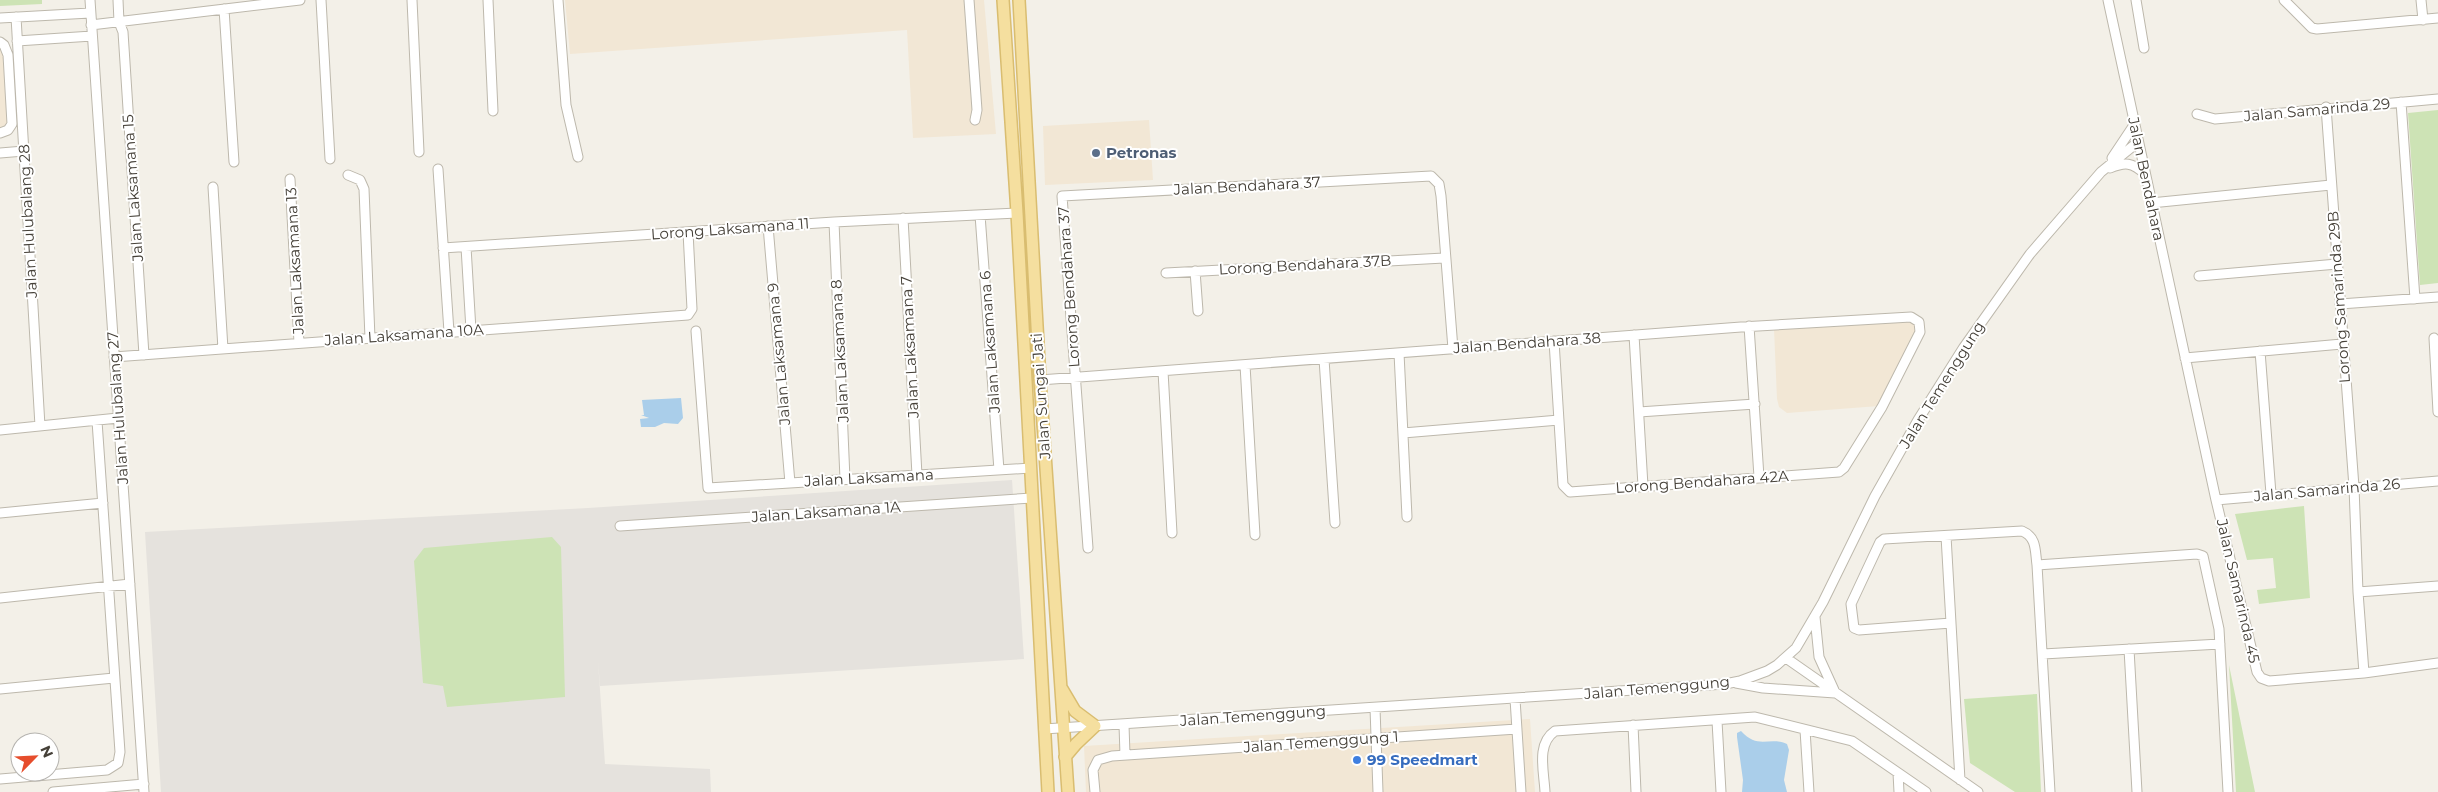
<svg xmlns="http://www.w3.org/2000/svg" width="2438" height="792" font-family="Montserrat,sans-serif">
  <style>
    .commercial { fill: #f2e7d5 }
    .industrial { fill: #e5e2dd }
    .green { fill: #cde3b5 }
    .water { fill: #aaceea }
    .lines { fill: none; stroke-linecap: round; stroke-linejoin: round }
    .minor-casing { stroke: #bdb8ac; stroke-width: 11 }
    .major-casing { stroke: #d9bd70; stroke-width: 14 }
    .minor { stroke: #fff; stroke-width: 9 }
    .major { stroke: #f5df9f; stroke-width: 11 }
    .service-dot { fill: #5c6f8a; stroke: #fff; stroke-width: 2 }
    .shop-dot { fill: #3f7fe0; stroke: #fff; stroke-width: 2 }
    .labels { text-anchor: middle; stroke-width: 4; stroke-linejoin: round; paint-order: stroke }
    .street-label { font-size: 15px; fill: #454038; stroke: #fff }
    .service-label { font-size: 15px; font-weight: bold; fill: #4e5e75; stroke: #fff; text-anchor: start }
    .shop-label { font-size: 15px; font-weight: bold; fill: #366cbe; stroke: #fff; text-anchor: start }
  </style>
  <rect width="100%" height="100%" fill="#f3f0e8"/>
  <path class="commercial" d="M565,0H984L996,134L913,138L907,30L570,54Z
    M0,46L4,55L9,124L0,130Z
    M1149,120L1153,180L1045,185L1043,126Z
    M1910,321L1916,324L1917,331L1879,406L1787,413L1779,407L1777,399L1774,329Z
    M1530,719L1535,792H1086L1084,746Z"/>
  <path class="industrial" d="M1012,480L1024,659L600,686L598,661L605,764L710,769L711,792H161L145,532L588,508Z"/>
  <path class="green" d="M0,0H42V4L0,6Z
    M2438,110V283L2420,285L2408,113Z
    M2304,506L2310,598L2259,604L2257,590L2276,588L2273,558L2247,560L2235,514Z
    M552,537L561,547L565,697L447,707L443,686L423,683L414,561L424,548Z
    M2229,665L2255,792H2236Z
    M2037,694L2041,792H2015L1970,763L1964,699Z"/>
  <path class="water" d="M681,398L683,418L678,424L664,423L655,427H641L640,419L649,418L641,415H644L642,400Z
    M1741,731C1758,750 1769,736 1787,744L1789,750L1784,780L1787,792H1742L1743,780L1737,737V733Z"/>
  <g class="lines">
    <g class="minor-casing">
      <path id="minor" d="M90,0L144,792
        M118,0L119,22L123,32L144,355
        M321,0L330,159
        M412,0L419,152
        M488,0L493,111
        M558,0L566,105L578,157
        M969,0L977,110L975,120
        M2108,0L2216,500L2257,672L2261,678L2269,681L2364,673L2438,663
        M2136,0L2144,48
        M2284,0L2312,28L2317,29L2438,18
        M2421,0L2423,20
        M224,9L234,162
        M16,17L40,426
        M0,18L90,13
        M91,25L300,0
        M17,41L92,36
        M0,42L4,45L8,55L12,124L8,130L0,133
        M2401,102L2415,299
        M2326,107L2354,487L2358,592L2364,673
        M2197,114L2215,119L2438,99
        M0,153L24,151
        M2112,158L2134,125
        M2110,168C2125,162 2132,162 2145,174
        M438,169L449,332
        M348,175L360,180L364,189L370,338
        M290,179L299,343
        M213,187L223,349
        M2151,203L2331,185
        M980,215L999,470
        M903,218L917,475
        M834,222L845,479
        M768,226L790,483
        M466,247L471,330
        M443,248L834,222L1017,213
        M1195,271L1198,311
        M1166,273L1444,258
        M2199,276L2337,264
        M2340,304L2438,297
        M1749,326L1759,477
        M696,331L708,488L1031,468
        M1634,335L1643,486
        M2434,338L2438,412
        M2260,351L2271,494
        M1399,353L1407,517
        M114,357L688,315L692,309L688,232
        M2185,358L2342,344
        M1324,359L1335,523
        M1245,365L1255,535
        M1163,371L1172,533
        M1040,380L1741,327L1911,317L1919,322L1920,332L1882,407L1844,468L1839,472L1570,492L1563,485L1554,341
        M1639,412L1755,404
        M0,430L118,418
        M1403,433L1559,420
        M2216,500L2438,481
        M0,513L103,503
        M620,526L1032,498
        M1946,536L1960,780
        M1088,548L1062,196L1431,176L1439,184L1441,196L1453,349
        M2037,565L2197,554L2203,556L2219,629L2228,792
        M2358,592L2438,586
        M0,598L130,584
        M1815,617L1819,657L1834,690
        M1951,623L1859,630L1854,628L1851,604L1880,542L1884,539L2022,531C2037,537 2035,551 2037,565L2050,792
        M2129,649L2137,792
        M2043,654L2220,644
        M1786,658L1978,792
        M1736,683L1763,688L1835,693
        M0,689L114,678
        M1515,699L1521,792
        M1375,708L1378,792
        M1717,721L1721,792
        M1124,725L1125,755
        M1633,725L1636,792
        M1044,729L1725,684L1740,681L1767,671L1777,665L1796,648L1823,602L1875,496L1918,420L1964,347L2030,254L2101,172L2138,142
        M1805,730L1809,792
        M1898,773L1899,792
        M0,779L107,770L118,763L120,752L97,421
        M53,792L144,784
        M1095,792L1093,770L1098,760L1112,756L1517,729
        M1545,792C1544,771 1536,744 1555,731L1755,717L1852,741L1926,792"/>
    </g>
    <g class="major-casing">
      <path id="major" d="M1003,0L1017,213L1048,792
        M1019,0L1040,380L1068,792
        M1062,689L1075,711L1095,726L1076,744L1065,757"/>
    </g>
    <use href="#minor" class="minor"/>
    <use href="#major" class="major"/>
  </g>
  <circle class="service-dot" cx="1096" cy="153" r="5"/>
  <circle class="shop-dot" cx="1357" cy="760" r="5"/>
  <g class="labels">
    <g class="street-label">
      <text transform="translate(2317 110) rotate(-5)" y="5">Jalan Samarinda 29</text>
      <text transform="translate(2146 179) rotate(78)" y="5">Jalan Bendahara</text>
      <text transform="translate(1247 186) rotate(-3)" y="5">Jalan Bendahara 37</text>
      <text transform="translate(133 188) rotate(-94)" y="5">Jalan Laksamana 15</text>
      <text transform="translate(28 221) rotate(-93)" y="5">Jalan Hulubalang 28</text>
      <text transform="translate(730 229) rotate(-4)" y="5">Lorong Laksamana 11</text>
      <text transform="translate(295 261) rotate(-93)" y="5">Jalan Laksamana 13</text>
      <text transform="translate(1305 265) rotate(-3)" y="5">Lorong Bendahara 37B</text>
      <text transform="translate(1069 287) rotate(-94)" y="5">Lorong Bendahara 37</text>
      <text transform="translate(2339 297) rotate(-94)" y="5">Lorong Samarinda 29B</text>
      <text transform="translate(404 335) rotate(-4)" y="5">Jalan Laksamana 10A</text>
      <text transform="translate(990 342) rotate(-94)" y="5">Jalan Laksamana 6</text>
      <text transform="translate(1527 343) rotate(-4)" y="5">Jalan Bendahara 38</text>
      <text transform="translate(910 347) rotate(-93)" y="5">Jalan Laksamana 7</text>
      <text transform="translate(840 351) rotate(-93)" y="5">Jalan Laksamana 8</text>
      <text transform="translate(779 354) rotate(-95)" y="5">Jalan Laksamana 9</text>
      <text transform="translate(1942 385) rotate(-58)" y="5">Jalan Temenggung</text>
      <text transform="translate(1041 396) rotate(-94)" y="5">Jalan Sungai Jati</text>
      <text transform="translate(118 408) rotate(-94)" y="5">Jalan Hulubalang 27</text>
      <text transform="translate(869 478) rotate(-3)" y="5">Jalan Laksamana</text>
      <text transform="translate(1702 482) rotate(-4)" y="5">Lorong Bendahara 42A</text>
      <text transform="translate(2327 490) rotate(-5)" y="5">Jalan Samarinda 26</text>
      <text transform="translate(826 512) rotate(-4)" y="5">Jalan Laksamana 1A</text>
      <text transform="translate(2238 591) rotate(77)" y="5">Jalan Samarinda 45</text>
      <text transform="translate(1657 688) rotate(-5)" y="5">Jalan Temenggung</text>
      <text transform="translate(1253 716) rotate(-4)" y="5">Jalan Temenggung</text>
      <text transform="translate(1321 742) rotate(-4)" y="5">Jalan Temenggung 1</text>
    </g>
    <g class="service-label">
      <text x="1106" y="158">Petronas</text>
    </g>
    <g class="shop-label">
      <text x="1367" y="765">99 Speedmart</text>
    </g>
  </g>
  <g transform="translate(35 757) rotate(66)"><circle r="24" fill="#ffffff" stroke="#b5b3af"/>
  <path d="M0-4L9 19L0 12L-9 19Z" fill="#e64d2c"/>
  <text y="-8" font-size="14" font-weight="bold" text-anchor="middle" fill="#454038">N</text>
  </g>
</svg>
